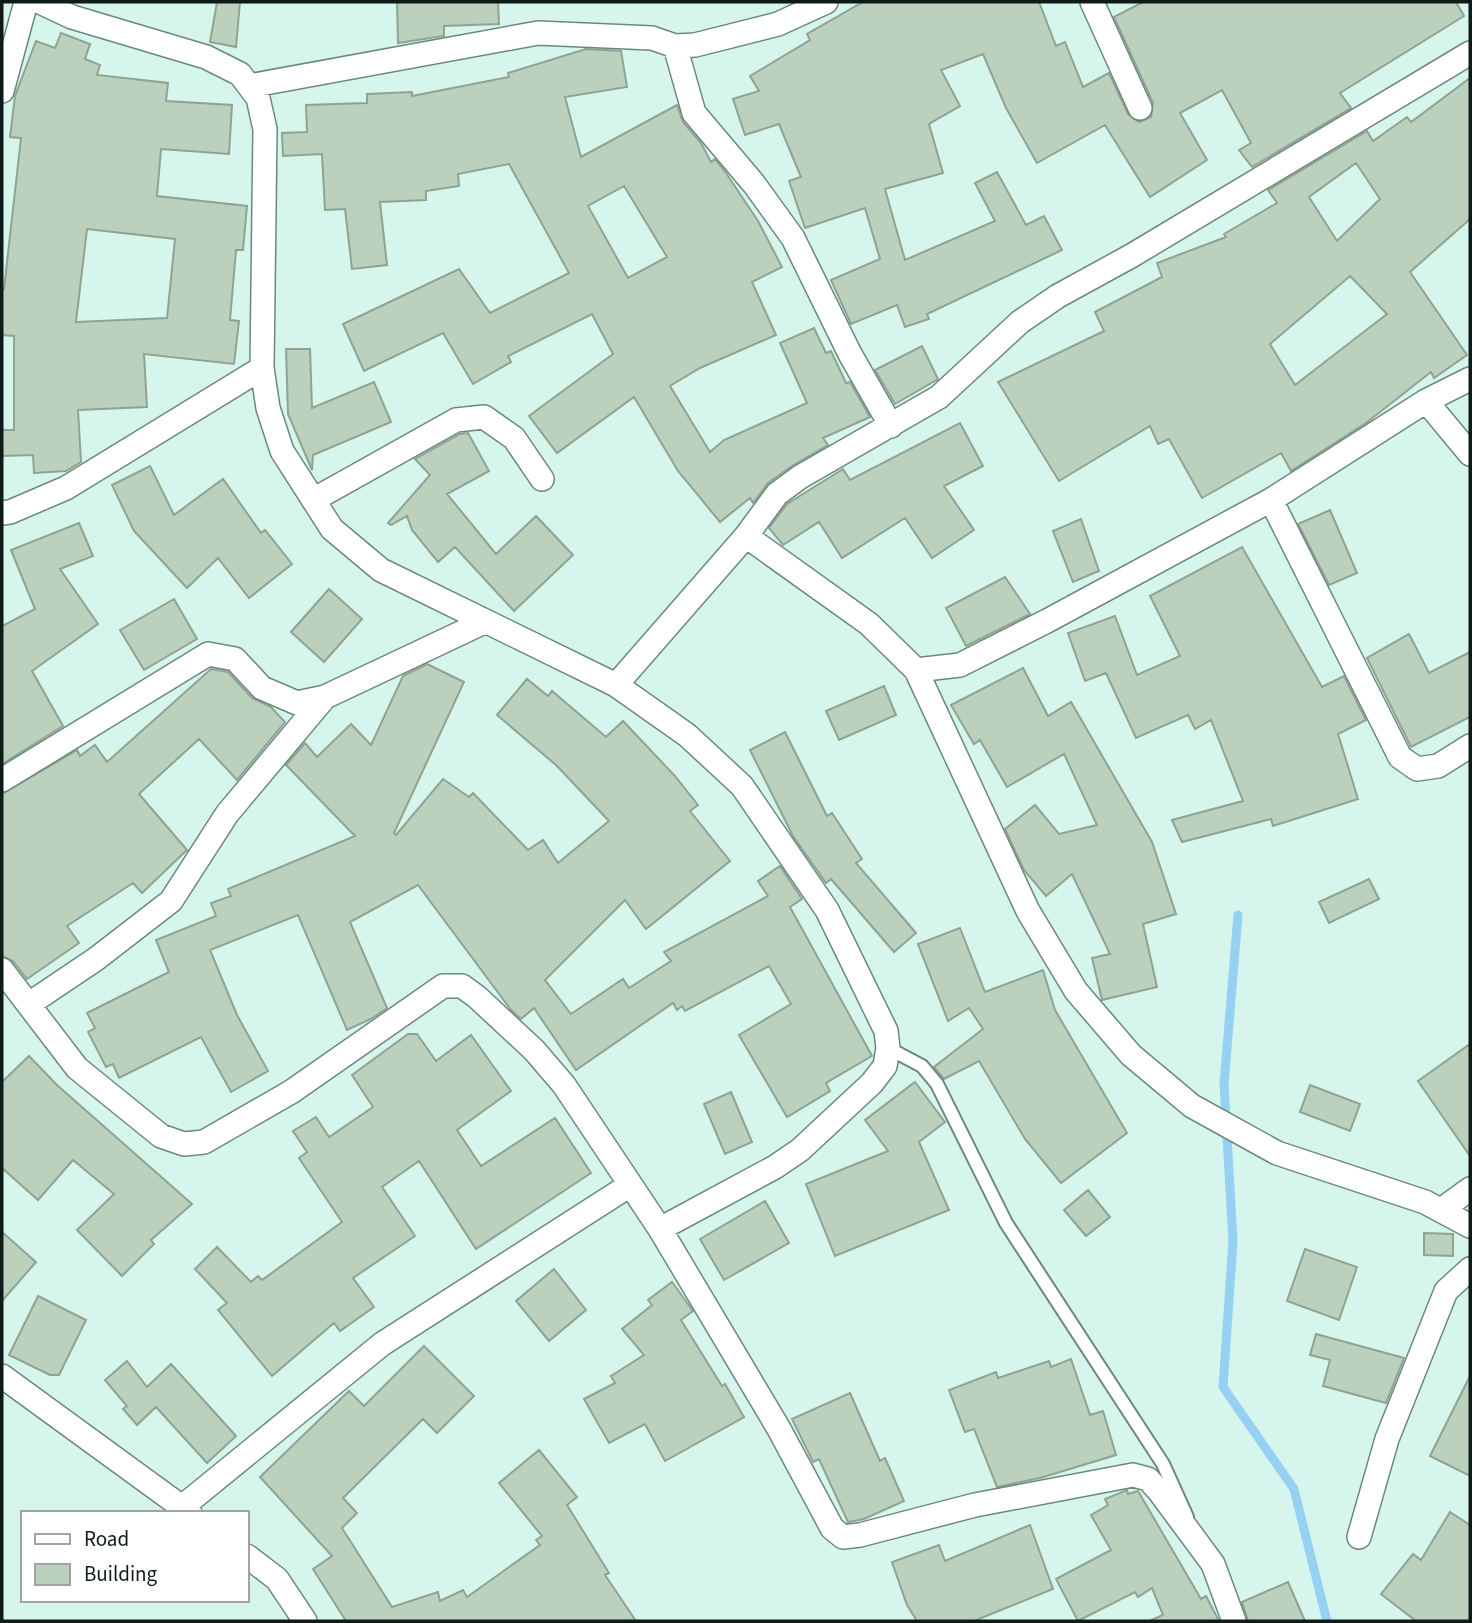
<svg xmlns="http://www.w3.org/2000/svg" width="1472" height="1623" font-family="'Source Sans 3',sans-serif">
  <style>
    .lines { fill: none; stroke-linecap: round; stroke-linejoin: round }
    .stream { stroke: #96d0f2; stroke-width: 9 }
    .building { fill: #bbd1bd; stroke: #8fa390; stroke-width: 2; fill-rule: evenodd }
    .service-casing { stroke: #6b8880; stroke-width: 16 }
    .minor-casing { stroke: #6b8880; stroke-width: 26 }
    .service { stroke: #fff; stroke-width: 12 }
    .minor { stroke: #fff; stroke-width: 23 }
  </style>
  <rect width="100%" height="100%" fill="#d6f6ed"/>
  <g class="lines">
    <path class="stream" d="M1238,915L1224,1084L1233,1241L1223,1387L1294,1489L1327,1621"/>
  </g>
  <path class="building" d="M217,2H240L236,47L210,42Z
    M397,2H498L499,24L444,26V36L398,43Z
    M863,2H1039L1056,46L1065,42L1083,87L1109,73L1128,114L1139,122L1151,117L1153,103L1114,17L1143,2H1456L1464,16L1340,93L1351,108L1252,167L1239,150L1251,143L1222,90L1180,113L1207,160L1150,197L1105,125L1037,163L1006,108L983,54L941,70L960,106L929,124L943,173L885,189L905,260L995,221L975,183L997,172L1026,225L1044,216L1062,250L927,314L929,319L905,327L897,305L851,324L831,280L880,259L865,208L805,228L789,181L801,177L779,124L745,135L733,99L759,91L750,76L810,40L807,34Z
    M61,33L90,44L85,59L100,65L97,75L168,83L166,101L232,105L229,154L161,149L157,196L247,206L243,250H236L230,320L239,321L234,364L144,354L147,407L78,410L81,462L66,471L34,473L33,455L2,456V430H14V336L2,335V289H4L21,138L10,137L15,96L36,41L55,48ZM87,229L175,239L167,318L76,322Z
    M586,49L621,51L627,87L565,97L581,157L677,105L683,122L701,143L711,162L715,159L726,173L758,221L782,267L752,282L776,335L700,368L670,386L710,452L724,440L807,403L780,343L814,328L826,353L831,351L846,383L850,382L870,417L823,438L828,445L792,466L768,483L753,503L750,498L720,522L678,471L634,397L557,453L529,416L613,354L592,314L508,356L511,362L473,384L443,333L364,371L343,324L459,269L490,313L569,273L509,164L458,174L459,186L426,191V200L380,202L387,265L352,269L345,209L325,210L322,154L283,156L282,133L307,132L306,105L367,103V94L412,92V96L509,77L508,73ZM624,186L667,257L628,278L588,206Z
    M1470,78V219L1410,272L1467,355L1434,378L1431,372L1366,423L1291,471L1281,453L1202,498L1169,439L1158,444L1150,426L1059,481L998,382L1104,331L1095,312L1162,277L1157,263L1226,237L1224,234L1277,203L1268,190L1367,131L1373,141L1407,117L1411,122ZM1356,163L1380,199L1337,241L1309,197ZM1350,276L1387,314L1295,385L1270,344Z
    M922,346L938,379L895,404L875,370Z
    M286,349H310L312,408L374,382L391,422L313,455L312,470L288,414Z
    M960,423L983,466L944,486L974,530L932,558L905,518L842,558L819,522L783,545L769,528L787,504L843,469L850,480Z
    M468,433L489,471L447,494L496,554L536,516L573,555L514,611L455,547L438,562L412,530L407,516L391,525L388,523L430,475L415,459L460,434Z
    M150,466L174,515L223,479L261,533L265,530L292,564L249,598L218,558L187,588L134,531L112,485Z
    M1330,510L1357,573L1329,585L1298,524Z
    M1081,519L1099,571L1073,582L1053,531Z
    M79,523L93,556L60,569L98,624L32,671L63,726L2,764V626L35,609L11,550Z
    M1242,547L1322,687L1344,676L1366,720L1338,734L1358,799L1273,826L1271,819L1182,842L1172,820L1243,801L1211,720L1195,729L1188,715L1136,738L1106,673L1085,681L1068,633L1115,616L1137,675L1180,656L1150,596Z
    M1005,577L1030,614L966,646L946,608Z
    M329,589L362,619L324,662L291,632Z
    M174,599L197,639L144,670L120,630Z
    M1409,634L1429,673L1470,652V717L1411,747L1367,658Z
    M427,664L464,682L394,833L396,835L443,779L469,797L473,793L528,850L543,840L558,863L609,821L556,765L497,715L527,679L548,696L552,691L606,737L623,721L674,775L698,805L690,811L730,861L646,929L625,900L545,980L571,1014L623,979L629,988L671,961L664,952L768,896L758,881L780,866L802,899L790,907L872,1056L826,1083L830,1091L787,1117L739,1035L791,1004L769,966L685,1011L682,1006L677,1010L673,1003L576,1070L534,1008L521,1019L511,1010L418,885L350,922L387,1008L371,1019L347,1030L298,915L210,950L237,1015L268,1071L231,1092L201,1037L119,1078L113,1064L106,1067L88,1032L95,1028L87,1013L169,972L156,940L216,916L211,903L231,896L228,889L355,836L286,765L305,743L317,757L351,724L371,745L403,676Z
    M1023,668L1048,716L1071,702L1152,842L1176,914L1143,924L1157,987L1102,1000L1092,958L1110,954L1072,874L1046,896L1024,870L1005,829L1035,805L1059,834L1097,825L1064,754L1007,787L980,740L974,744L951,705Z
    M211,669L228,672L252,698L271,707L285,722L237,780L199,739L139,794L187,850L142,893L133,883L67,926L79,943L27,979L13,961L2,956V794L77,750L80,756L95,745L107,762Z
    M884,686L896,715L839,740L826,711Z
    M785,732L827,816L832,813L862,859L856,863L916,933L894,952L831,879L826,883L793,836L750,750Z
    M1369,879L1379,899L1329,923L1319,902Z
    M960,928L985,992L1043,970L1055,1010L1127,1133L1061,1183L1025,1139L979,1061L944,1079L934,1067L983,1029L969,1008L948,1021L918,944Z
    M408,1034H417L436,1061L471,1035L511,1091L457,1130L481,1166L555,1118L591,1173L476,1249L419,1161L382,1187L415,1236L353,1278L374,1307L340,1331L334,1323L272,1376L218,1310L227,1303L195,1269L217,1247L251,1282L258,1276L262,1280L342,1222L299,1158L307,1152L293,1131L316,1117L329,1137L373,1107L352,1075Z
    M1470,1044V1156L1418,1081Z
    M29,1056L57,1085L192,1204L151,1240L154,1244L122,1276L77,1230L114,1194L73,1160L38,1200L2,1168V1082Z
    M915,1082L945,1122L919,1142L949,1210L835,1256L806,1184L888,1151L865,1120Z
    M1310,1085L1360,1104L1350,1131L1300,1112Z
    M731,1092L752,1142L725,1154L704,1104Z
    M1088,1190L1110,1217L1086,1236L1064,1210Z
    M765,1201L789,1243L724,1280L700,1239Z
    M2,1232L36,1262L2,1301Z
    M1424,1233L1453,1234V1256L1424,1255Z
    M1305,1249L1357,1267L1339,1320L1287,1301Z
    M554,1269L586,1310L549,1341L516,1301Z
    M672,1282L693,1311L681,1320L722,1386L725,1384L744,1417L665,1461L645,1424L609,1443L584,1399L615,1383L611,1376L644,1355L622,1329L652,1305L648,1300Z
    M38,1296L86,1320L59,1375H50L9,1355Z
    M1316,1334L1404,1358L1386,1403L1323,1386L1330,1360L1310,1355Z
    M424,1346L474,1396L437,1433L423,1419L343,1498L357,1513L342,1528L392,1607L438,1592L440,1601L463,1590L467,1597L540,1545L536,1540L542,1536L499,1483L539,1450L577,1497L567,1505L609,1573L605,1575L636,1621H346L313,1569L332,1556L260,1477L349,1391L364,1406Z
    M1071,1359L1090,1415L1103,1411L1116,1455L1040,1478L997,1487L974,1429L965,1432L949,1390L996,1372L998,1378L1049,1361L1051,1367Z
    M127,1361L147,1387L171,1364L236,1436L207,1463L156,1407L137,1425L123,1409L127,1406L105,1380Z
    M1470,1376V1476L1430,1456Z
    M850,1393L880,1461L885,1458L904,1501L864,1519L848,1522L819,1459L813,1462L792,1419Z
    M1127,1490L1128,1494L1138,1491L1201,1599L1206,1596L1219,1621H1149L1163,1615L1152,1588L1138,1597L1135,1592L1078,1621L1056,1579L1111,1550L1091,1515L1108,1505L1105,1499Z
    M1450,1512L1470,1525V1621H1416L1381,1594L1413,1554L1421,1560Z
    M1030,1525L1053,1589L974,1621H917L907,1605L892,1562L939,1545L945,1561Z
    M1288,1582L1305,1621H1248L1242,1602Z"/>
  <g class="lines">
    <g class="service-casing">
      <path id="service" d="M888,1048L922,1066L937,1084L1006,1223L1163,1464L1187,1517"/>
    </g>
    <g class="minor-casing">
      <path id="minor" d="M40,2L72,17L206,57L240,74L258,98L265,129L262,368L268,408L282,451L332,529L381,570L616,685L687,735L742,786L827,910L886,1031L888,1048L885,1066L872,1083L800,1150L775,1167L660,1229
        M1092,2L1140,108
        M675,46L694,113L754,184L793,238L850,354L891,426
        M249,86L538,33L652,38L675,46L695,45L778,24L826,2
        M2,91L26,2
        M1470,379L1426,401L1271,500L1047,621L960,665L916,670L1028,911L1076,991L1131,1055L1192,1106L1277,1153L1425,1202L1470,1226
        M1426,401L1470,454
        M313,500L456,420L484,417L514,438L542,479
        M1271,500L1400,757L1417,769L1438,766L1470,746
        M2,513L10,512L66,488L262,368
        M746,536L869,624L916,670
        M616,685L746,536L777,494L800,477L939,397L1020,322L1058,296L1131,256L1470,53
        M2,780L208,654L235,659L262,688L297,703L325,697L484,622
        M2,970L77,1068L161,1136L184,1144L204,1142L291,1092L443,986H462L477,997L534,1050L564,1085L660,1229L779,1429L832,1528L843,1537L860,1535L975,1505L1133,1475L1148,1479L1159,1491L1213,1564L1234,1621
        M29,1004L96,959L171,901L227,814L325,697
        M1441,1210L1470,1189
        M2,1376L190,1513
        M182,1507L382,1344L630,1185
        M1359,1537L1387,1439L1446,1291L1470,1269
        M247,1556L277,1579L305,1621"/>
    </g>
    <use href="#service" class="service"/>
    <use href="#minor" class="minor"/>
  </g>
  <rect width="1472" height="1623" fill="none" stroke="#0f1b18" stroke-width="7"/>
  <rect x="21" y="1511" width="228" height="91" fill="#ffffff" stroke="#9fa4a3" stroke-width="2"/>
  <rect x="35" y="1534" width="35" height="10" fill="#ffffff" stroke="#9fa4a3" stroke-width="2"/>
  <text x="84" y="1546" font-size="21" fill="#0f1b18">Road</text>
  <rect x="35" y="1564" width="35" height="21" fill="#bbd1bd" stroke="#9fa4a3" stroke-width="2"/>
  <text x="84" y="1581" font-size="21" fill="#0f1b18">Building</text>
</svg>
